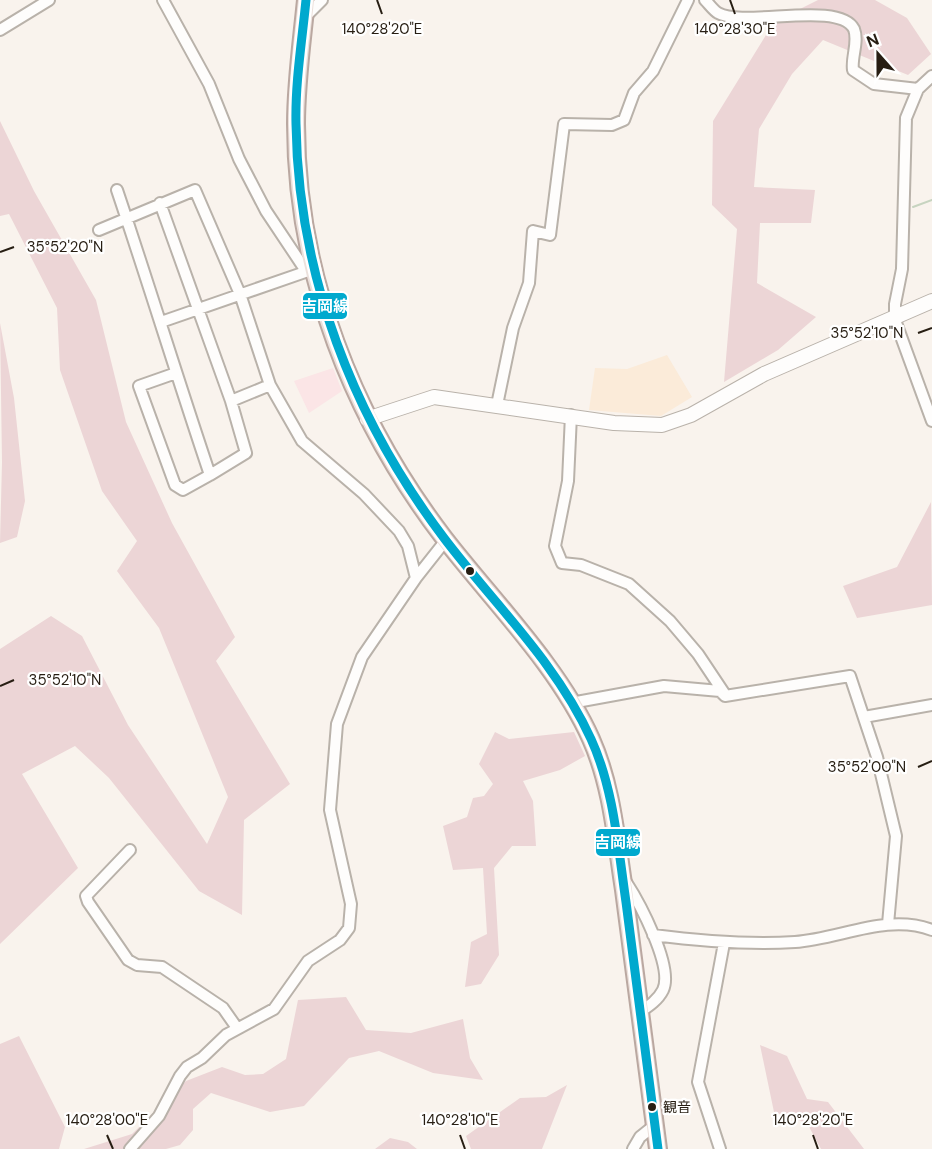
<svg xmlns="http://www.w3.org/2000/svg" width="932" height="1149" font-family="'DM Sans','Noto Sans JP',sans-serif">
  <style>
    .built { fill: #fbebd9 }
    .green { fill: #fbe5e6 }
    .forest { fill: #ecd5d6 }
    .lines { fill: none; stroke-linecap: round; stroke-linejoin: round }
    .stream { stroke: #c7d4c0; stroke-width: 2 }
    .minor-casing { stroke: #b9b2aa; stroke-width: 14 }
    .tertiary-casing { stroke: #b9b2aa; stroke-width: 16 }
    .trunk-casing { stroke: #baa8a1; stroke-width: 20 }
    .minor { stroke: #fefdfc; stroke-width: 10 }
    .tertiary { stroke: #fefdfc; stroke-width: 14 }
    .trunk { stroke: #ece1dc; stroke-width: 16 }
    .bus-1-casing { stroke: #fff; stroke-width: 14 }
    .bus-1 { stroke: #00a9ce; stroke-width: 9 }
    .ticks { fill: none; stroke: #271e13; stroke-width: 2 }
    .bus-dot { fill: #271e13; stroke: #fff; stroke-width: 2 }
    .labels { text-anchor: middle; stroke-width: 4.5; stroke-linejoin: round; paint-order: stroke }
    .bus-label { font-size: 14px; fill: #271e13; stroke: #fff; text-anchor: start }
    .ticks-label { font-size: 15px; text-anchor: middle; fill: #271e13; stroke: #fff; stroke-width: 4.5; stroke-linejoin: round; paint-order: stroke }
    .line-badge { stroke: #fff; stroke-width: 2 }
    .badge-label { font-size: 16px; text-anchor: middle; font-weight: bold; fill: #fff }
  </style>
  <rect width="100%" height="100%" fill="#f9f3ed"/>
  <path class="built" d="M667,355L692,397L661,416L589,410L595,368L627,369Z"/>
  <path class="green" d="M333,368L342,391L309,413L294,381Z"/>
  <path class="forest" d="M818,0H875L907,18L931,54L908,75L823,40L792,74L759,129L754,187L815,190L811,223H760L757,283L816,317L778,350L724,382L737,229L712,205L713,121L774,22Z
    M0,121L34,191L96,300L126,422L172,523L235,637L216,661L290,784L244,820L242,915L199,891L109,778L75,746L22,774L78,868L0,944V649L51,616L82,636L128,725L207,844L228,797L159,628L117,571L137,541L102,491L60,370L57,308L9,214L0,216Z
    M0,323L14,398L25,501L17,537L0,543L2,462Z
    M931,502L932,605L857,618L843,586L897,567Z
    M495,732L509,739L574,732L585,756L560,770L523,781L533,801L536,846H512L494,868L499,955L481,984L465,987L471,942L487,934L483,868L453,870L443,826L467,817L473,798L484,796L493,784L479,764Z
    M346,997L366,1030L411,1033L463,1019L470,1058L483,1080L433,1073L379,1051L349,1058L304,1106L270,1112L211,1093L193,1109V1130L180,1145L166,1149H84L132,1134L186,1081L222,1067L245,1075L263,1074L286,1059L298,1000Z
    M19,1036L65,1127L59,1149H0V1044Z
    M760,1045L787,1056L807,1099L828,1102L864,1149H821L807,1123L774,1112Z
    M567,1085L542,1149H471L466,1136L520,1098L546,1097Z
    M390,1138L408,1142L417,1149H375Z"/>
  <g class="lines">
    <path class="stream" d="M913,207L932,200"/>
    <g class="minor-casing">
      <path id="minor" d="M163,0L209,84L239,159L266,211L306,271
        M705,0C709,4 714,11 718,13C743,28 839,0 854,29C859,42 851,57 853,70L874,84L918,89
        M304,18L322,0
        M0,30L49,0
        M932,76L918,89L906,118L902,269L895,304V320L932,421
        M160,203L231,401
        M99,230L195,190L240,294L270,385L231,401L246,453L210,475C178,380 149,285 117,190
        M161,322L311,270
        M176,373L139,386L175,485L183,490L210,475
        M270,385L302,441L364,494L399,531L408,546L416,578
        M497,405L513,328L529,283L533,231L550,235L564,124L612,125L624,120L634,93L653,71L688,0
        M571,415L568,481L555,546L562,563L581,565L629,584L670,621L698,654L724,693
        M571,703L664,686L720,691L725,696L850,676L877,757L896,836L888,924
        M864,717L932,705
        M130,850L86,896L88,902L128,960L137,965L162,967L223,1008L237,1028
        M626,882C639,902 674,967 663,990C658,1000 649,1006 640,1012
        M653,935C700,941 747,945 795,942C840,939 887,913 932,930
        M130,1149L159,1116L180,1076L187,1067L202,1058L226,1035L274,1009L308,961L340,940L349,928L351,904L330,810L337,724L362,657L416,578L446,540
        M633,1149L640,1137L655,1125
        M720,1149L698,1082L724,943"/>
    </g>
    <g class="tertiary-casing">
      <path id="tertiary" d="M367,419L434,397L614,423L662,425L691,415L764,374L932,301"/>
    </g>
    <g class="trunk-casing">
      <path id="trunk" d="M306,0C302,41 296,82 296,124C296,275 353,419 444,538C492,600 559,667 591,739C612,786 616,839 624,890C636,976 646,1063 658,1149"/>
    </g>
    <use href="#minor" class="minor"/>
    <use href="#tertiary" class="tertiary"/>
    <use href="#trunk" class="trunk"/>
    <g class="bus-1-casing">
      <path id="bus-1" d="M306,0C302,41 295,83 296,124C298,275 353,418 444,538C494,604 556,662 591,739C614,789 618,848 626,902C637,984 647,1067 658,1149"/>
    </g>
    <use href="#bus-1" class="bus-1"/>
  </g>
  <path class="ticks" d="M377,0L382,14M730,0L735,14M0,252L14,247M918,333L932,328M0,686L14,680M918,767L932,761M107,1135L113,1149M460,1135L465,1149M813,1135L818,1149"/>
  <g class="bus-dot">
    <circle cx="470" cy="571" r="5"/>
    <circle cx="652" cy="1107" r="5"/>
  </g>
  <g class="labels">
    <g class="bus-label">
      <text x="663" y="1112">観音</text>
    </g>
  </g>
  <g class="ticks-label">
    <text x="382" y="34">140°28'20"E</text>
    <text x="735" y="34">140°28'30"E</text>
    <text x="65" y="252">35°52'20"N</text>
    <text x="867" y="338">35°52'10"N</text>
    <text x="65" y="685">35°52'10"N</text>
    <text x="867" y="772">35°52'00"N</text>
    <text x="107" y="1125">140°28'00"E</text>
    <text x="460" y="1125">140°28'10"E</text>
    <text x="813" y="1125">140°28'20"E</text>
  </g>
  <g class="line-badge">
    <rect x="302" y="292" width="46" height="28" rx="6" fill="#00a9ce"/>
    <rect x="595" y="828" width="46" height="29" rx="6" fill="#00a9ce"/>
  </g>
  <g class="badge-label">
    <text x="325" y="312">吉岡線</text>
    <text x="618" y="848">吉岡線</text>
  </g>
  <g transform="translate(878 54) rotate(339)" stroke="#ffffff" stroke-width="4.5" paint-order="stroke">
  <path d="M0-4.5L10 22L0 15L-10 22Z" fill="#271e13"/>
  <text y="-9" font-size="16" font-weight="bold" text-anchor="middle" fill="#271e13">N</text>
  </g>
</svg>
